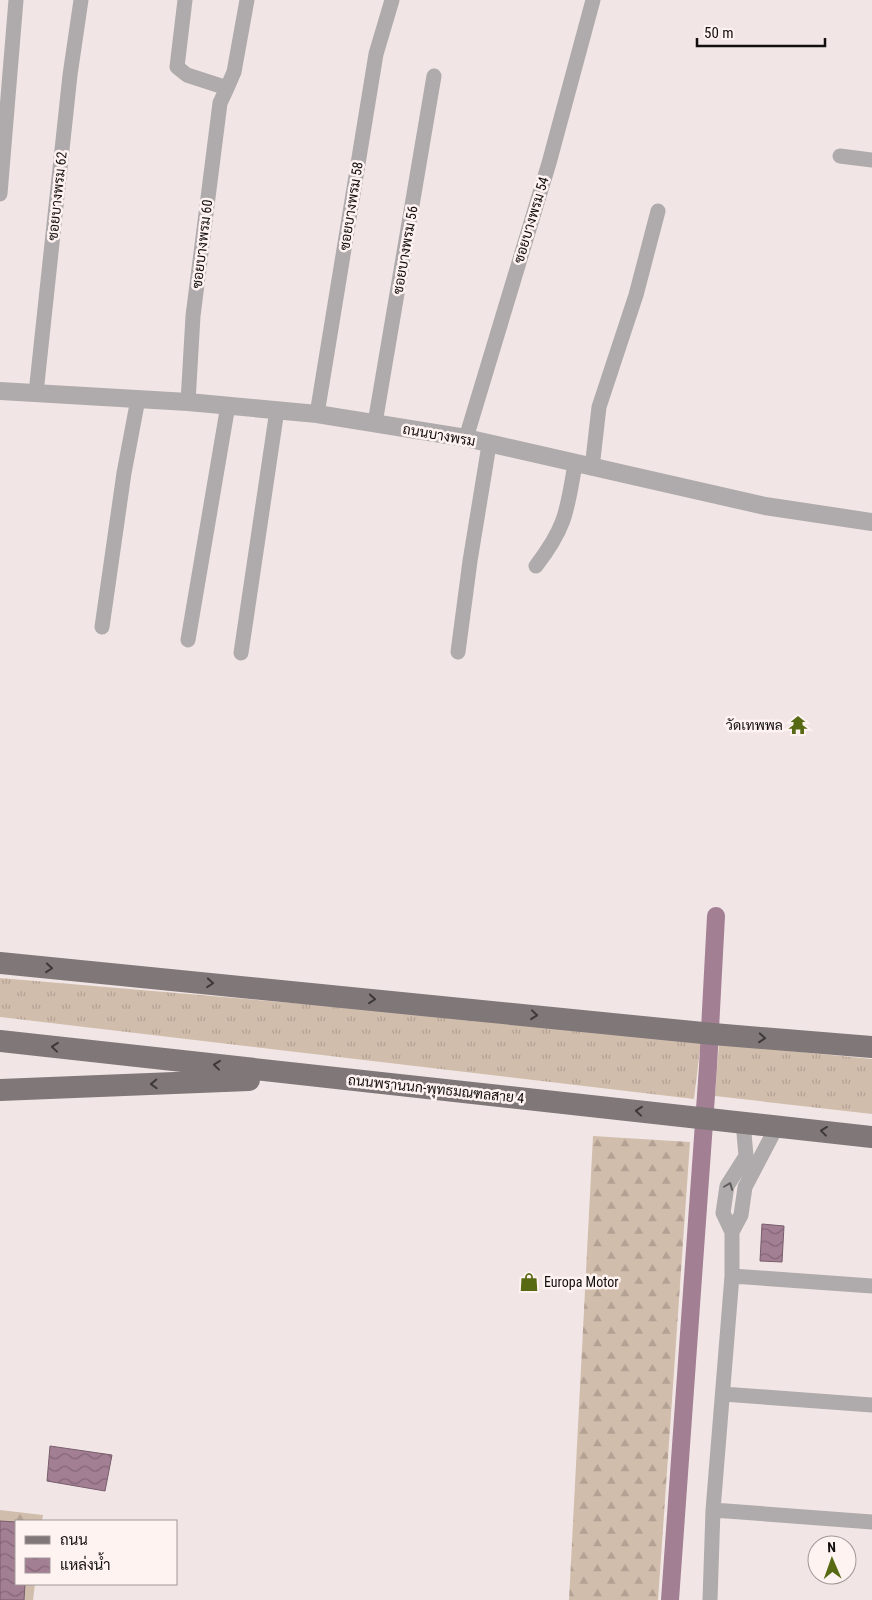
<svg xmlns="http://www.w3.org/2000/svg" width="872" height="1600" font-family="'Roboto Condensed',Sarabun,sans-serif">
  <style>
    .grass { fill: url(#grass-tufts) }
    .forest { fill: url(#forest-firs) }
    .water { fill: url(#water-waves); stroke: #785d6c }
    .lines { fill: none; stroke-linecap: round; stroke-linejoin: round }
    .canal { stroke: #a37f94; stroke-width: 18 }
    .minor { stroke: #afabac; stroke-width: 15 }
    .tertiary { stroke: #afabac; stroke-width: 18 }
    .primary { stroke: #7f7778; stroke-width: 22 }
    .oneway { stroke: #3e3939 }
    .oneway2 { stroke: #615d5e }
    .labels { text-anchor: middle; stroke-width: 5; stroke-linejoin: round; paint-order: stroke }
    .street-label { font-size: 14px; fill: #130f0f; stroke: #fff3f2 }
    .poi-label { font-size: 14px; fill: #130f0f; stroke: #fff3f2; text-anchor: end }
  </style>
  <defs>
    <pattern id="grass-tufts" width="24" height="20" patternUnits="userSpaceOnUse" patternTransform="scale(1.25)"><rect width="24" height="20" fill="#d1bdac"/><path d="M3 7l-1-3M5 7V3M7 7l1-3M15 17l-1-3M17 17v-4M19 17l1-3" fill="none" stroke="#b3a193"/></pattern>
    <pattern id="forest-firs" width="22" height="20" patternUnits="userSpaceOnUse" patternTransform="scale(1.25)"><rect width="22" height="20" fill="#d1bdac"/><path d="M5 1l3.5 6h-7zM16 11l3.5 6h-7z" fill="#b3a193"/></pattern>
    <pattern id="water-waves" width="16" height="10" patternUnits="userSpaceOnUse" patternTransform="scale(1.25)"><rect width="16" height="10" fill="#a37f94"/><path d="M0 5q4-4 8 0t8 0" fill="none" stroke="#846677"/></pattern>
  </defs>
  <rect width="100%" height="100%" fill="#f1e6e5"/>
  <path class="grass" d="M0,978L422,1014L701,1041L694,1099L0,1017Z
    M719,1044L872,1059V1114L715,1096Z"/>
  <path class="forest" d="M593,1136L690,1142L658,1600H569Z
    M0,1510L43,1515L42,1521H16V1584H35L33,1600H0Z"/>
  <path class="water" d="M762,1224L784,1226L782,1262L760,1261Z
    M50,1446L112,1455L105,1491L47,1481Z
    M0,1521L16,1522V1584H25L24,1600H0Z"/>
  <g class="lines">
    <path class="canal" d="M670,1600L708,1067L716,916"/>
    <path class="minor" d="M185,0L177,67L187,75L227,88L220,103L193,316L188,402
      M227,88L234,72L247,0
      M840,156L872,160
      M0,194L16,0
      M36,393L70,75L81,0
      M317,414L376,54L392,0
      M375,423L434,76
      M466,438L549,163L593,0
      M592,468L599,407L636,295L658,211
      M536,566C566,527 567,511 575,464
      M102,627L124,473L138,399
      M188,640L228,405
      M458,652L470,561L489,445
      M241,653L277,410
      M732,1232L741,1215L745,1187L777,1126
      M732,1276L872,1286
      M723,1394L872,1405
      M713,1510L872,1522
      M710,1600L713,1510L732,1276V1232L723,1213L727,1186L746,1156L743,1122"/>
    <path class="tertiary" d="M0,391L188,402L317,414L466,438L765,506L872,522"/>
    <path class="primary" d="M0,963L713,1034L872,1047
      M0,1041L872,1137
      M0,1090L249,1080"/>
  </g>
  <defs><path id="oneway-chevron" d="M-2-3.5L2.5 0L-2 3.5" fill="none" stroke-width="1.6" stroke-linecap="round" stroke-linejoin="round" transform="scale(1.25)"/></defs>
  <g class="oneway">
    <use href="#oneway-chevron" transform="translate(49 968) rotate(5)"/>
    <use href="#oneway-chevron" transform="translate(210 983) rotate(5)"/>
    <use href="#oneway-chevron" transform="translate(372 999) rotate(5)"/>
    <use href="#oneway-chevron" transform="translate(534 1015) rotate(6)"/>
    <use href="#oneway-chevron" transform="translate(762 1038) rotate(5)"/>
    <use href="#oneway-chevron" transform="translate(55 1047) rotate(-174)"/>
    <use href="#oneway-chevron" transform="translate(217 1065) rotate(-174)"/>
    <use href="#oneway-chevron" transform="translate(154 1084) rotate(178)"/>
    <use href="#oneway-chevron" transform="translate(639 1111) rotate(-174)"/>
    <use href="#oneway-chevron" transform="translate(824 1131) rotate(-173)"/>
  </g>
  <use class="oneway2" href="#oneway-chevron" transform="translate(729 1186) rotate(-69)"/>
  <defs>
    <g id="temple-bare" transform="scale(1.5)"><path d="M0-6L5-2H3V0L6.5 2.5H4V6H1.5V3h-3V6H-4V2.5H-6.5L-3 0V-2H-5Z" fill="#586914" stroke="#fff3f2" stroke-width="2.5" paint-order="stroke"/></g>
    <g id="shop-bare" transform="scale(1.5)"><path d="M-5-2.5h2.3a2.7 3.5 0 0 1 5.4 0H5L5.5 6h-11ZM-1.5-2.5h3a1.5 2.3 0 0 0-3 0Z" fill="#586914" stroke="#fff3f2" stroke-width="2.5" paint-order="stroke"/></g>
  </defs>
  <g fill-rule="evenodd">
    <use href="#temple-bare" x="798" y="725"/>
    <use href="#shop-bare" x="529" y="1282"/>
  </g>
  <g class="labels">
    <g class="street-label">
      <text transform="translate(57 196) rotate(-84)" y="5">ซอยบางพรม 62</text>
      <text transform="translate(351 206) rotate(-81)" y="5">ซอยบางพรม 58</text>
      <text transform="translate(531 220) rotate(-73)" y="5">ซอยบางพรม 54</text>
      <text transform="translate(202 244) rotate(-83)" y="5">ซอยบางพรม 60</text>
      <text transform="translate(405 250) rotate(-80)" y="5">ซอยบางพรม 56</text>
      <text transform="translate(439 435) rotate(10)" y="5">ถนนบางพรม</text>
      <text transform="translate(436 1089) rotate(6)" y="5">ถนนพรานนก-พุทธมณฑลสาย 4</text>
    </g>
    <g class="poi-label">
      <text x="783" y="730">วัดเทพพล</text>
      <text x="544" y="1287" text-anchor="start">Europa Motor</text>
    </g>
  </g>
  <rect x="15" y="1520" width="162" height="65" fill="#fff3f2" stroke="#a19897"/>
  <rect x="25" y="1536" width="25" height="8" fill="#7f7778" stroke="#a19897"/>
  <text x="60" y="1545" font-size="15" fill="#130f0f">ถนน</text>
  <rect x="25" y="1558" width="25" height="15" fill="url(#water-waves)" stroke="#a19897"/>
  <text x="60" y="1570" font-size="15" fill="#130f0f">แหล่งน้ำ</text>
  <g transform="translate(832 1560) rotate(358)"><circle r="24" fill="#fff3f2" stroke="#a19897"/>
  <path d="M0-4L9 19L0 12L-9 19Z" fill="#586914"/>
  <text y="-8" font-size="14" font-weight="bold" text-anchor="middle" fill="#130f0f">N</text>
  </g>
  <path d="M697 38v8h128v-8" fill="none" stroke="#130f0f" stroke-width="2.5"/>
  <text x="704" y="38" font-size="15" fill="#130f0f" stroke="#fff3f2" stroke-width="4" paint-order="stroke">50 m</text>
</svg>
